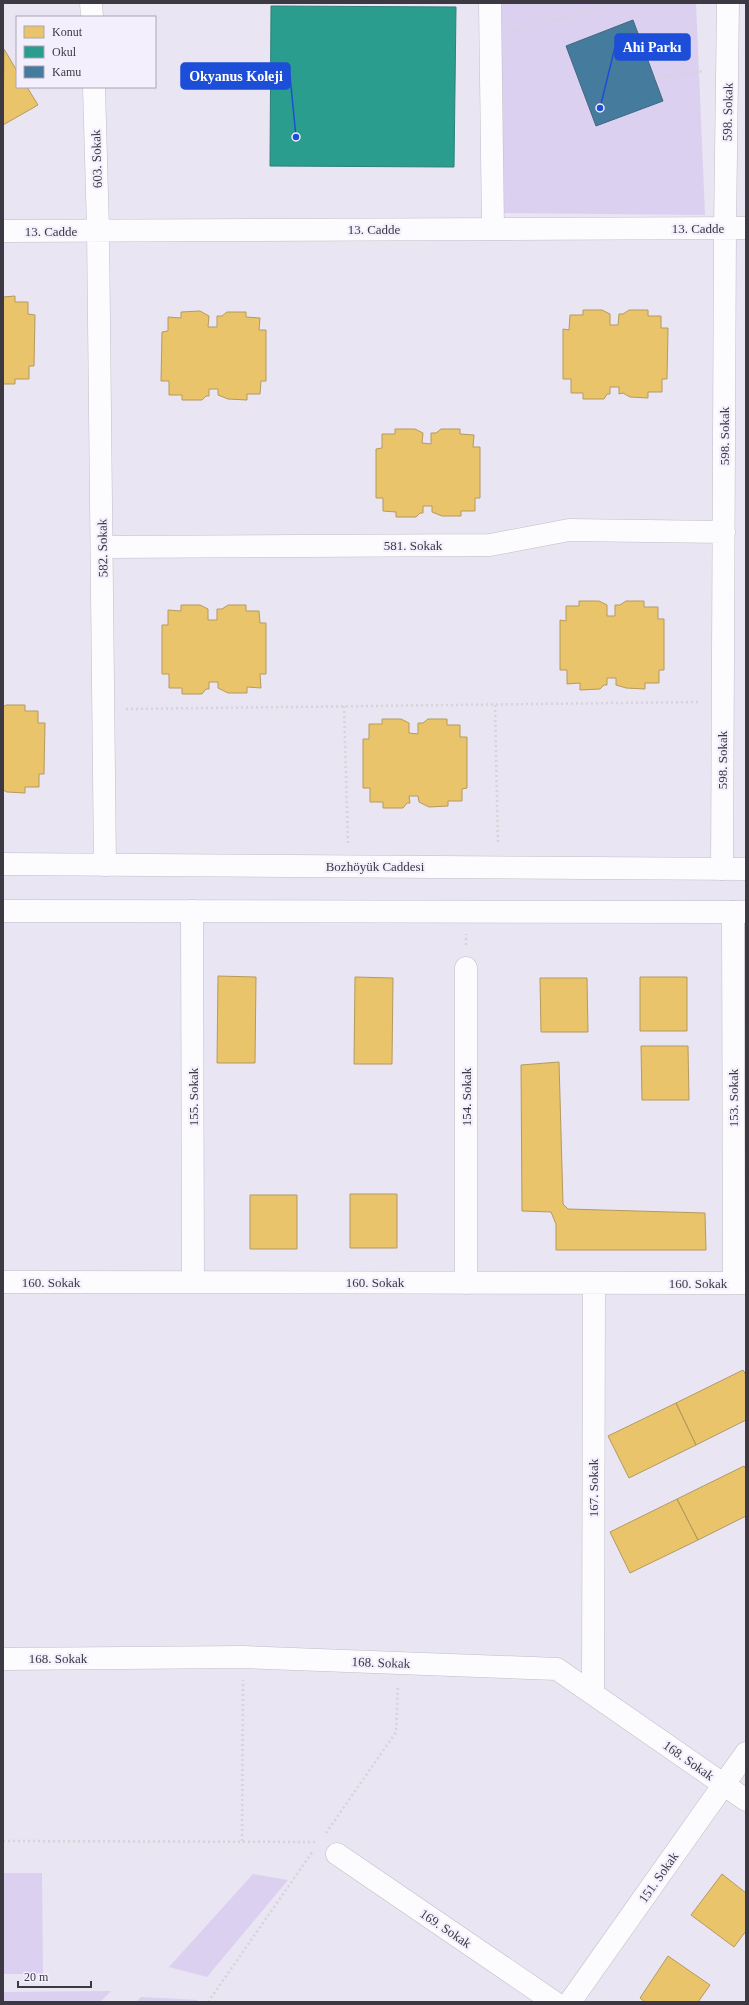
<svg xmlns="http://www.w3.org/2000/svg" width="749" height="2005" font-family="'Times New Roman',serif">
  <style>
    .green { fill: #dbd0f0 }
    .homes { fill: #e9c46a; stroke: #b59a5e }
    .schools { fill: #2a9d8f; stroke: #2f7f78 }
    .public { fill: #457b9d; stroke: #426782 }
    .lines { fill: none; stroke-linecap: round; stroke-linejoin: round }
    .minor-casing { stroke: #c1bec8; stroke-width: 23 }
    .major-casing { stroke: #c1bec8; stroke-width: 23 }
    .path { stroke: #d5d4d8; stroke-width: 2.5; stroke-dasharray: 2 3; stroke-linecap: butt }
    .minor { stroke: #fcfbfd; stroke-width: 22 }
    .major { stroke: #fcfbfd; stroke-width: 22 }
    .labels { text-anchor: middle; stroke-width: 4; stroke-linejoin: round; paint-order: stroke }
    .street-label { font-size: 13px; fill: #3c3942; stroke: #f4effd }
    .leader { fill: none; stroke: #1d4ed8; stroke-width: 1.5 }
    .callout-dot { fill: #1d4ed8; stroke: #f4effd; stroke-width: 1.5 }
    .callout { fill: #1d4ed8; stroke: #1d4ed8; stroke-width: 1.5 }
    .callout-label { font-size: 14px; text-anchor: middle; font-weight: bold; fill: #fff }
  </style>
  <rect width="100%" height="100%" fill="#e9e5f2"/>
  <path class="green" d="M497,3H696L705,215L502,213Z
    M3,1873H42L43,1974H3Z
    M253,1874L288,1880L207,1977L169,1967Z
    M111,1991L100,2002H3V1992Z
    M141,1997L198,2000L196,2002H136Z"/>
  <path class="homes" d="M4,49L17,71V87H27L38,105L3,125Z
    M15,296V302H28V314L35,315L34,366H29V379H15V384H3V297Z
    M583,310H602L610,314V325H618L619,314H623L629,310H648V316H661V328H668L667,379H662V392H648V398L630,397L623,393L619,394V387H610V394H607L604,399H583V393H571V379H563V329L569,330L570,315H583Z
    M200,311L209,316L208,327H217V316H222L227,312H246V317L260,318L259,330H266V381H261L260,394H247V400L228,399L218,395V389H209V396H206L202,400H182V395H169V381H161L162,332L168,331V317L181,318V312Z
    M395,429H415L423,433L422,443L431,444V433H436L441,429H460V434L474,435L473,447H480V498H475V511H461V516H442L432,512V506H423V513H420L416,517H396V512L383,511V498H376V449L382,448V434H395Z
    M579,601H599L607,605V616H615V605H620L626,601H644V607H658V619H664V670H659V683H645V689L626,688L616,685V678H607V685H604L600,689L580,690V683L567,684V670H560V620L566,621V606H579Z
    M181,605H200L208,609V620H217V609H222L228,605H246V611H259L260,623H266V674H260L261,688L247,687V693H228L218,688V682H209V689H206L202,694H182V688H169V674H162V625H168V610L181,611Z
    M6,705H25V711H38V723H45L44,774H39V787H25V793L7,792L3,790V707Z
    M382,719H401L409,723V733L418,734V723H423L428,719H447V725H460V737H467V788L462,789V801H448V806L429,807L419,802L418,796H409L410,803H407L403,808H383V802H370V788H363V739H369V724H382Z
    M218,976L256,977L255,1063H217Z
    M355,977L393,978L392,1064H354Z
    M640,977H687V1031H640Z
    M540,978H587L588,1032H541Z
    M641,1046H688L689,1100H642Z
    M559,1062L563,1204L568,1209L705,1213L706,1250H556V1224L551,1212L522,1211L521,1065Z
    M350,1194H397V1248H350Z
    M250,1195H297V1249H250Z
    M743,1370L746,1375V1420L696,1445L676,1403Z
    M676,1403L696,1445L629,1478L608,1436Z
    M744,1466L746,1469V1516L698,1540L677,1499Z
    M677,1499L698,1540L630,1573L610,1532Z
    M722,1874L746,1893V1931L734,1947L691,1915Z
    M668,1956L710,1985L698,2002H645L640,1998Z"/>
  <path class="schools" d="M271,6L456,7L454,167L270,166Z"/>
  <path class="public" d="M633,20L663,101L596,126L566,46Z"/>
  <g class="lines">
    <g class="minor-casing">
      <path id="minor" d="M91,3L92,17
        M490,3L493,228
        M94,87L98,230L105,865
        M3,231L746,228
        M102,547L490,545L569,530L724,532
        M722,869L725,228L728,3
        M192,911L193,1282
        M733,912L734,1283
        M466,968V1283
        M3,1282L746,1283
        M3,1659L243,1657L557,1669L746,1800
        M593,1693L594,1283
        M337,1854L554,2002
        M570,2002L746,1753"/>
    </g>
    <g class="major-casing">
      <path id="major" d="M3,864L746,869
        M3,911L746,912"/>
    </g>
    <path class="path" d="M514,32L612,3
      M655,78L703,71
      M495,705L498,845
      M344,706L348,844
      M126,709L699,702
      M466,945V934
      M326,1833L396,1732L398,1685
      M3,1841L318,1842
      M242,1841L243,1680
      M208,2002L313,1851"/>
    <use href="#minor" class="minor"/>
    <use href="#major" class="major"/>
  </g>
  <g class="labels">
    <g class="street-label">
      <text transform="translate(727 112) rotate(-89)" y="5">598. Sokak</text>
      <text transform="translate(96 159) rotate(-92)" y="5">603. Sokak</text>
      <text x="698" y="233">13. Cadde</text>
      <text x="374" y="234">13. Cadde</text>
      <text x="51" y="236">13. Cadde</text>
      <text transform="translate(724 436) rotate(-90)" y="5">598. Sokak</text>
      <text x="413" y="550">581. Sokak</text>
      <text transform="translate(102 548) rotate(-91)" y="5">582. Sokak</text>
      <text transform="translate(722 760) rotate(-90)" y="5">598. Sokak</text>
      <text x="375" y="871">Bozhöyük Caddesi</text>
      <text transform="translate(193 1097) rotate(-90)" y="5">155. Sokak</text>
      <text transform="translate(466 1097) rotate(-90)" y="5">154. Sokak</text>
      <text transform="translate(733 1098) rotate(-90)" y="5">153. Sokak</text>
      <text x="51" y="1287">160. Sokak</text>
      <text x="375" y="1287">160. Sokak</text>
      <text x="698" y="1288">160. Sokak</text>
      <text transform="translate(593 1488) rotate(-90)" y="5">167. Sokak</text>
      <text x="58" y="1663">168. Sokak</text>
      <text transform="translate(381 1662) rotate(2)" y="5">168. Sokak</text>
      <text transform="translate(689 1760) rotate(35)" y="5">168. Sokak</text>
      <text transform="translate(658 1877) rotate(-55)" y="5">151. Sokak</text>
      <text transform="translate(446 1928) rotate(34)" y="5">169. Sokak</text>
    </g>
  </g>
  <path class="leader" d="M600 108L615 47M296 137L290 76"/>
  <g class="callout-dot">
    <circle cx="600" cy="108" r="4"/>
    <circle cx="296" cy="137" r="4"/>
  </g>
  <g class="callout">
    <rect x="615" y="34" width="75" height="26" rx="4"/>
    <rect x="181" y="63" width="109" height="26" rx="4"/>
  </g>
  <g class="callout-label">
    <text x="652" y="52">Ahi Parkı</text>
    <text x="236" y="81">Okyanus Koleji</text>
  </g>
  <rect width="749" height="2005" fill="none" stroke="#3c3942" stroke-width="8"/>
  <rect x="16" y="16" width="140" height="72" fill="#f4effd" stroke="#aaa6b2"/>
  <rect x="24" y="26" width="20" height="12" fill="#e9c46a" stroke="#aaa6b2"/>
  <text x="52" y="36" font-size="12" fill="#3c3942">Konut</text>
  <rect x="24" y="46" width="20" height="12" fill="#2a9d8f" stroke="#aaa6b2"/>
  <text x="52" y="56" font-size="12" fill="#3c3942">Okul</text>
  <rect x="24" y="66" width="20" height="12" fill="#457b9d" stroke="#aaa6b2"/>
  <text x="52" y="76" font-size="12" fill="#3c3942">Kamu</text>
  <path d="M18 1981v6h73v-6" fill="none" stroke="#3c3942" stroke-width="2"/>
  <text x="24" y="1981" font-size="12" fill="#3c3942" stroke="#f4effd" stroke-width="3" paint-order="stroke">20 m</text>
</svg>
